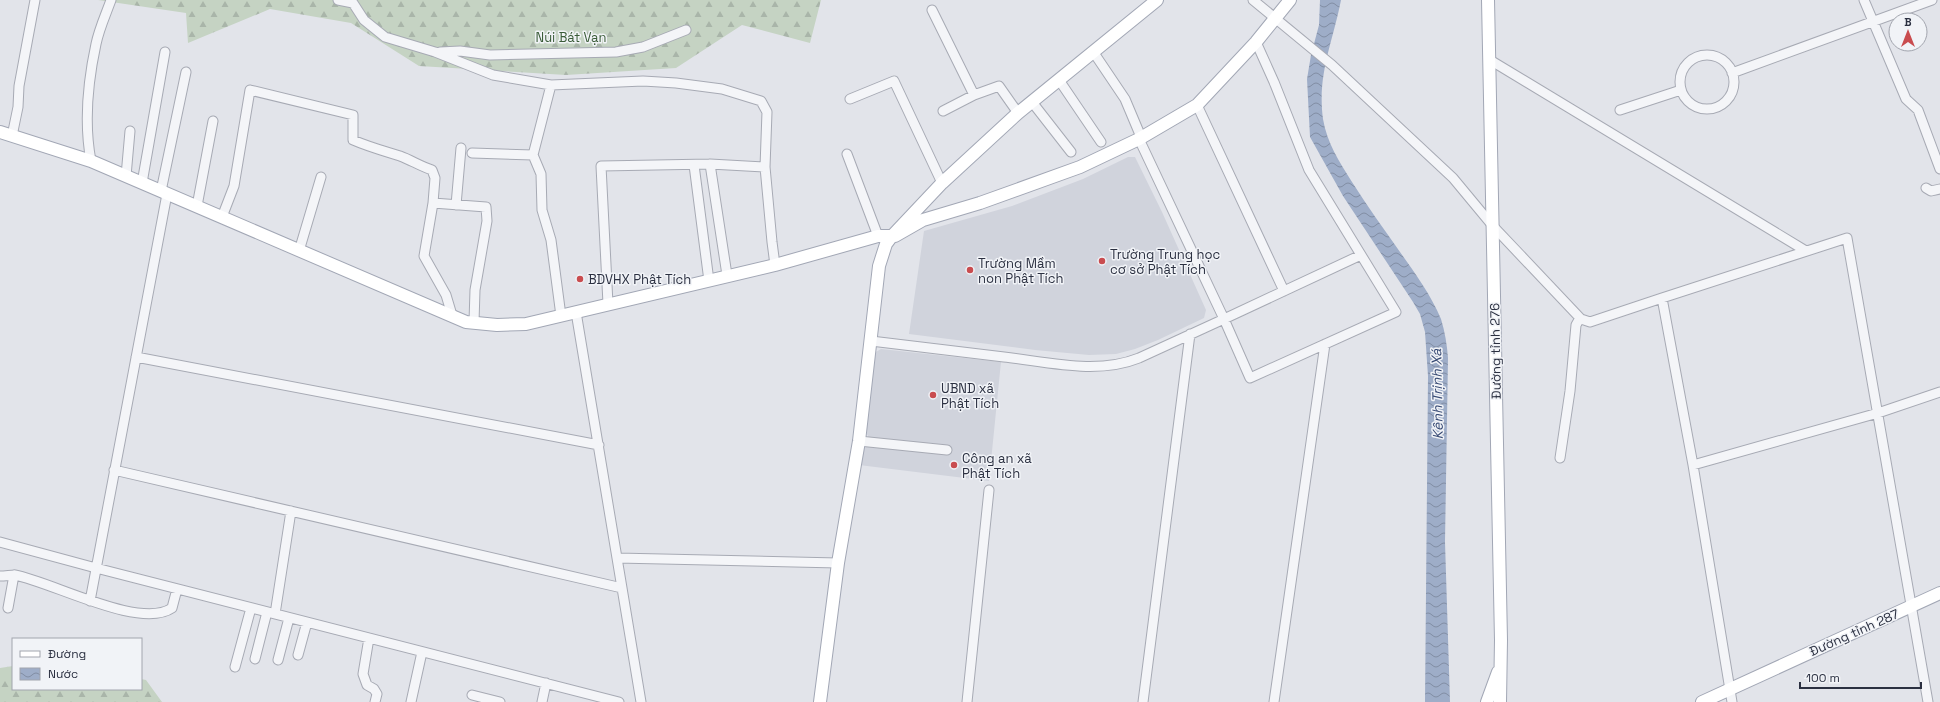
<svg xmlns="http://www.w3.org/2000/svg" width="1940" height="702" font-family="'Space Grotesk',sans-serif">
  <style>
    .built { fill: #d0d3dc }
    .forest { fill: url(#forest-firs) }
    .water { fill: url(#water-waves) }
    .lines { fill: none; stroke-linecap: round; stroke-linejoin: round }
    .minor-casing { stroke: #a7aab4; stroke-width: 11 }
    .major-casing { stroke: #a2a7b5; stroke-width: 14 }
    .minor { stroke: #f4f5f8; stroke-width: 9 }
    .major { stroke: #fff; stroke-width: 12 }
    .poi-dot { fill: #c94c4f; stroke: #f1f3f7; stroke-width: 1.5 }
    .labels { text-anchor: middle; stroke-width: 3; stroke-linejoin: round; paint-order: stroke }
    .park-label { font-size: 13px; fill: #3a5c38; stroke: #f1f3f7 }
    .poi-label { font-size: 13px; fill: #2b3041; stroke: #f1f3f7; text-anchor: start }
    .street-label { font-size: 13px; fill: #2b3041; stroke: #f1f3f7 }
    .water-label { font-size: 14px; font-style: italic; fill: #364973; stroke: #f1f3f7 }
  </style>
  <defs>
    <pattern id="forest-firs" width="22" height="20" patternUnits="userSpaceOnUse"><rect width="22" height="20" fill="#c5d3c3"/><path d="M5 1l3.5 6h-7zM16 11l3.5 6h-7z" fill="#a9b5a9"/></pattern>
    <pattern id="water-waves" width="16" height="10" patternUnits="userSpaceOnUse"><rect width="16" height="10" fill="#9eadc8"/><path d="M0 5q4-4 8 0t8 0" fill="none" stroke="#818da4"/></pattern>
  </defs>
  <rect width="100%" height="100%" fill="#e2e4ea"/>
  <path class="built" d="M1128,157H1135L1162,212L1206,310L1204,318L1158,340L1135,349L1116,354L1089,355L1035,350L909,334L924,231L1012,206L1083,179Z
    M881,349L1001,362L989,481L859,465L862,450L867,446L868,436L864,429L874,353Z"/>
  <path class="forest" d="M98,0H821L810,43L742,25L676,68L566,75L419,66L351,23L270,9L188,43L186,13Z
    M13,666V689H141V679L146,680L162,702H0V668Z"/>
  <path class="water" d="M1320,0H1341C1333,42 1317,74 1323,119C1327,143 1339,161 1352,182C1367,206 1384,229 1400,252C1415,273 1431,295 1441,319C1445,332 1447,345 1448,358L1445,542L1450,702H1425L1428,376L1425,332L1420,314L1413,302L1343,196L1310,137L1307,79L1311,55L1319,25Z"/>
  <g class="lines">
    <g class="minor-casing">
      <path id="minor" d="M338,0L353,3L364,20L385,37L435,52L493,75L551,85L643,81L676,83L722,89L761,101L767,112L765,167L772,242L775,265
        M1253,0L1332,65L1453,178L1492,225L1581,319L1590,322L1662,298L1693,465L1732,702
        M1864,0L1906,99L1918,110L1940,169
        M932,10L974,95
        M1256,42L1274,82L1309,170L1396,312L1250,378L1224,319L1361,255
        M440,52L460,51L490,55L616,52L643,47L686,30
        M1094,53L1125,99L1141,137
        M1680 82a27 27 0 1 1 54 0a27 27 0 1 1-54 0Z
        M1490,60L1806,251
        M1732,73L1932,0
        M1059,80L1101,142
        M551,85L533,155L541,174L542,210L551,240L561,316
        M850,99L894,81L942,183
        M1032,102L1071,152
        M1197,105L1284,291
        M1620,110L1681,90
        M943,111L974,95L999,86L1018,113
        M12,136L18,107L19,86L35,0
        M472,153L533,155
        M847,154L878,236
        M91,161C84,124 88,81 96,44C99,29 106,14 111,0
        M710,164L727,275
        M694,165L709,281
        M126,176L130,131
        M142,183L165,52
        M1926,188L1931,191L1940,189
        M161,191L186,72
        M433,203L486,207L487,221L475,290L474,322
        M456,205L461,148
        M197,206L213,121
        M222,217L234,186L250,90L353,115V140C369,147 384,151 400,156C411,160 420,166 432,170L435,178L433,203L424,256L446,295L452,315
        M299,251L321,177
        M1662,298L1847,238L1928,702
        M608,304L601,166L710,164L765,167
        M576,312L641,702
        M871,341C915,346 960,352 1004,357C1048,362 1097,375 1139,358L1224,319L1139,139
        M136,357L599,445
        M859,441L947,450
        M1560,458L1570,391L1576,325L1580,318
        M1693,465L1878,413L1940,392
        M114,470L622,588
        M0,542L96,568L619,702
        M617,558L838,563
        M0,576C5,576 11,575 15,575C52,582 140,630 172,608L177,589
        M90,601L167,194
        M8,608L14,575
        M275,614L291,511
        M369,638L363,674L367,685L374,689L377,694L375,702
        M298,655L307,622
        M255,659L267,612
        M278,660L289,618
        M235,667L251,608
        M472,695L500,702
        M411,702L422,652
        M542,702L546,683
        M967,702L989,490
        M1143,702L1190,334
        M1274,702L1325,344"/>
    </g>
    <g class="major-casing">
      <path id="major" d="M1488,0L1501,640L1500,702
        M0,132L91,161L466,322L497,325L526,324L775,265L878,236H895L923,220L980,203L1080,167L1139,139L1197,105L1256,42L1290,0
        M820,702L838,563L859,441L879,266L886,244L892,236L942,183L1018,113L1157,0
        M1487,702L1498,672
        M1702,702L1940,593"/>
    </g>
    <use href="#minor" class="minor"/>
    <use href="#major" class="major"/>
  </g>
  <g class="poi-dot">
    <circle cx="1102" cy="261" r="4"/>
    <circle cx="970" cy="270" r="4"/>
    <circle cx="580" cy="279" r="4"/>
    <circle cx="933" cy="395" r="4"/>
    <circle cx="954" cy="465" r="4"/>
  </g>
  <g class="labels">
    <g class="park-label">
      <text x="571" y="42">Núi Bát Vạn</text>
    </g>
    <g class="poi-label">
      <text x="1110" y="259">Trường Trung học<tspan x="1110" dy="15">cơ sở Phật Tích</tspan></text>
      <text x="978" y="268">Trường Mầm<tspan x="978" dy="15">non Phật Tích</tspan></text>
      <text x="588" y="284">BDVHX Phật Tích</text>
      <text x="941" y="393">UBND xã<tspan x="941" dy="15">Phật Tích</tspan></text>
      <text x="962" y="463">Công an xã<tspan x="962" dy="15">Phật Tích</tspan></text>
    </g>
    <g class="street-label">
      <text transform="translate(1495 351) rotate(-91)" y="5">Đường tỉnh 276</text>
      <text transform="translate(1854 632) rotate(-24)" y="5">Đường tỉnh 287</text>
    </g>
    <g class="water-label">
      <text transform="translate(1437 394) rotate(-91)" y="5">Kênh Trịnh Xá</text>
    </g>
  </g>
  <rect x="12" y="638" width="130" height="52" fill="#f1f3f7" stroke="#a2a5ae"/>
  <rect x="20" y="651" width="20" height="6" fill="#ffffff" stroke="#a2a5ae"/>
  <text x="48" y="658" font-size="12" fill="#2b3041">Đường</text>
  <rect x="20" y="668" width="20" height="12" fill="url(#water-waves)" stroke="#a2a5ae"/>
  <text x="48" y="678" font-size="12" fill="#2b3041">Nước</text>
  <g transform="translate(1908 32)"><circle r="19" fill="#f1f3f7" stroke="#a2a5ae"/>
  <path d="M0-3L7 15L0 10L-7 15Z" fill="#c94c4f"/>
  <text y="-6" font-size="11" font-weight="bold" text-anchor="middle" fill="#2b3041">B</text>
  </g>
  <path d="M1800 682v6h121v-6" fill="none" stroke="#2b3041" stroke-width="2"/>
  <text x="1806" y="682" font-size="12" fill="#2b3041" stroke="#f1f3f7" stroke-width="3" paint-order="stroke">100 m</text>
</svg>
